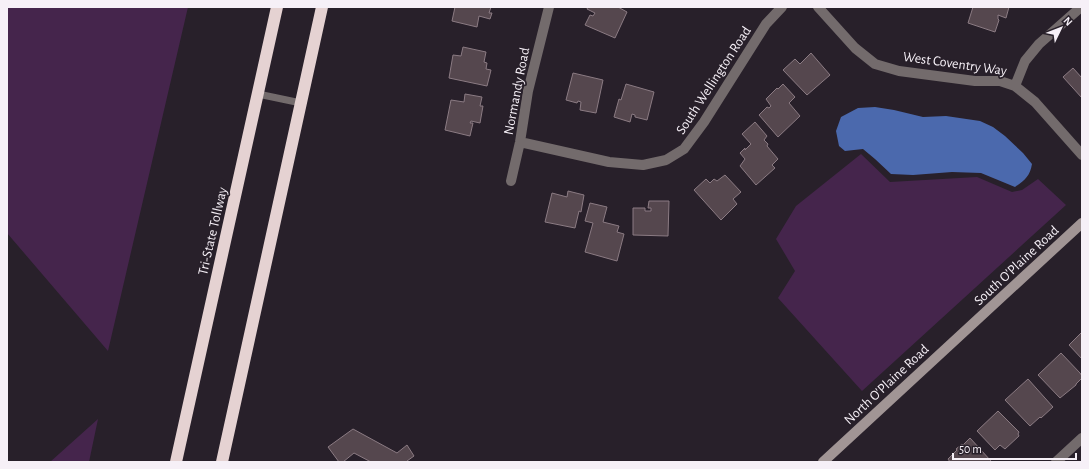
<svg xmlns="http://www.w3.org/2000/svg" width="1089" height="469" font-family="'Alegreya Sans',sans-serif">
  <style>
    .green { fill: #45254c }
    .water { fill: #4b69ad }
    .building { fill: #55474e; stroke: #8b7b83 }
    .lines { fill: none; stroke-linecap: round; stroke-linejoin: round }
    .service { stroke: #736b6c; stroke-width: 7 }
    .minor { stroke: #736b6c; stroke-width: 10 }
    .secondary { stroke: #a19595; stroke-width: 10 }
    .motorway { stroke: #e5d2d2; stroke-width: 12 }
    .labels { text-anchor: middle; stroke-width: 3.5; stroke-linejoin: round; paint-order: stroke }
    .street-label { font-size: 14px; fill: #f6f0f7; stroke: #28202a }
  </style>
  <rect width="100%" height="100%" fill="#28202a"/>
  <path class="green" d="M7,7H188L108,351L7,233Z
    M861,154L890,182L977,177L1012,192L1022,190L1038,179L1066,205L862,391L778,298L795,271L776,239L796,206Z
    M98,419L89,462H50Z"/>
  <path class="water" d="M875,107L894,110L923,117L946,116L980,121L993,127L1005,136L1023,153L1032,164C1030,176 1025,180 1015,187L981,173L952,172L913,175L891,174L875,159L863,149L845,151L839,146L836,131L841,117L858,108Z"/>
  <path class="building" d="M455,7H491L489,13H492L490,19L479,16L477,27L452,21Z
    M588,7H618L627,12L615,38L585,25L590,15L593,16L595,13L587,9Z
    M973,7H1009L1006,18L998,15V19L999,20L995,32L968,23Z
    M463,47L486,52L484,62L487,63L486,69L491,70L487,86L449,78L453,55L461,56Z
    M811,53L830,75L807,95L783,70L795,59L800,64Z
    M1073,68L1082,78V98L1063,77Z
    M573,73L603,80L596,113L580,110L581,102L578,101L577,103L566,100Z
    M626,84L654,92L647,120L635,117V115L632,114L630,122L614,117L619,99L621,100Z
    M783,84L795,97L789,103L800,116L778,137L759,115L767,107L769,108L771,106L766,99L777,88L778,89Z
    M465,94L482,97L480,106H483L480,123L471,121L470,123H473L470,136L445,130L451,100L464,102Z
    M755,122L767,136L764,140L768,144L767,146L778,159L772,165L775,168L756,185L740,166L745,159L740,153L745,148V150L751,144L742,134Z
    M725,175L741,192L733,199L737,204L721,220L694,190L706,179L710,183L714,179L717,181Z
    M568,191L584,195L581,212L579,211L575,228L545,222L552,193L567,197Z
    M649,201H669L668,236L633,235V208H645V211H651V208H648Z
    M590,203L607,207L603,222L619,226L617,232L624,234L617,261L585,252L593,223L585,221Z
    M1082,332V359L1069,345Z
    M1061,353L1080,373L1082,376V378L1076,384V385L1060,398L1038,375Z
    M1028,379L1053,407L1041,418L1040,417L1030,426L1005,400Z
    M998,411L1019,432L1018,434L1019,436L1005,449L1000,445L995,450L977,431Z
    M353,429L397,453L407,445L414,456L407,461L408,462H371L354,453L343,462H339L328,447Z
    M970,438L991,461L990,462H950L948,459L957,450L956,449L962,444L963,445Z"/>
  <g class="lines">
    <path class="service" d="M258,94L301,103"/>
    <path class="minor" d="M818,7L855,48L875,64L899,71L975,81H1000L1015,86L1035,102L1082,155
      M1015,86L1025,61L1039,44L1081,7
      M520,142L609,162L643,165L666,160L684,149L704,122L766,24L782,7
      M511,181L520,142L528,91L549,7
      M1056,462L1082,438"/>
    <path class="secondary" d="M823,462L1082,223"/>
    <path class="motorway" d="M176,462L277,7
      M222,462L322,7"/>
  </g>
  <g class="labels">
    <g class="street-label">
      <text transform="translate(955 63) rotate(8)" y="5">West Coventry Way</text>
      <text transform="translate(713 80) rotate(-57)" y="5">South Wellington Road</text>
      <text transform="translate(516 91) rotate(-79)" y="5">Normandy Road</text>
      <text transform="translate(212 231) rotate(-77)" y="5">Tri-State Tollway</text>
      <text transform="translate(1016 265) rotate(-43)" y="5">South O'Plaine Road</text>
      <text transform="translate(886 384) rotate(-43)" y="5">North O'Plaine Road</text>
    </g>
  </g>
  <rect width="1089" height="469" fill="none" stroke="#f6f0f7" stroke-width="16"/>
  <g transform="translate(1061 28) rotate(47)" stroke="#28202a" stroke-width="3" paint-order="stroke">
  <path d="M0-3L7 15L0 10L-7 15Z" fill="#f6f0f7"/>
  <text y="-6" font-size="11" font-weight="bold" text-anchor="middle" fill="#f6f0f7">N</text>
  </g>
  <path d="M953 453v6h123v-6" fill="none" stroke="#f6f0f7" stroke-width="2"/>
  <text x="959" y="453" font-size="12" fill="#f6f0f7" stroke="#28202a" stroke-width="3" paint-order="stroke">50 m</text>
</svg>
